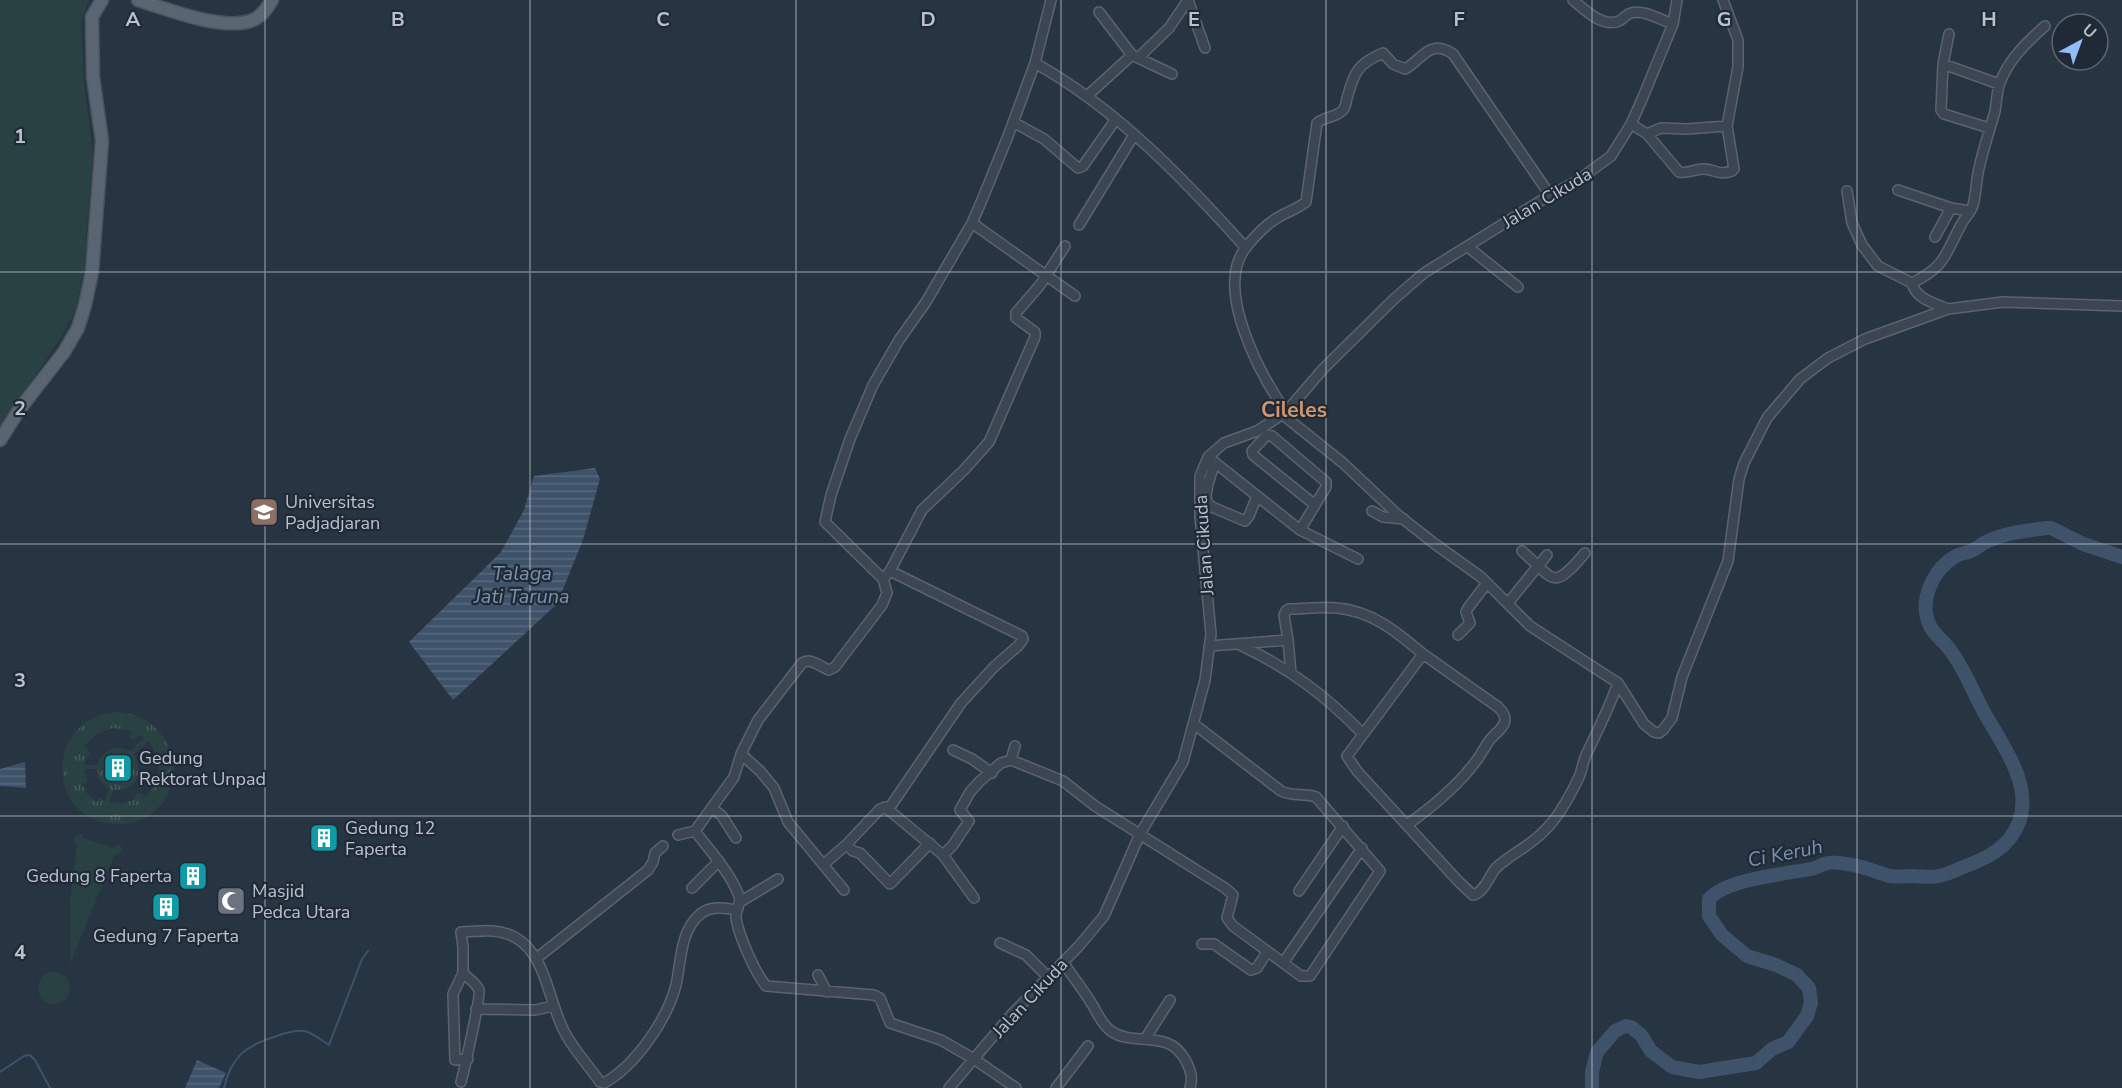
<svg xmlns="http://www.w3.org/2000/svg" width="2122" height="1088" font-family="'Nunito Sans',sans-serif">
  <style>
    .park { fill: url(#park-tufts); fill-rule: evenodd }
    .garden { fill: #2a4143 }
    .water { fill: url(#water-rules) }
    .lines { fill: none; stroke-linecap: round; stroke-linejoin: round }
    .stream { stroke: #3e526a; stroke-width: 2 }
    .river { stroke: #3e526a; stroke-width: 14 }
    .minor-casing { stroke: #5a636f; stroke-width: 12 }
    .major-casing { stroke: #48515e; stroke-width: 15 }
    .minor { stroke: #3c4552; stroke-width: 9 }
    .major { stroke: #5a6572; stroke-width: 12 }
    .grid { fill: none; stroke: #b9c1cc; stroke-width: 1.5; stroke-opacity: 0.55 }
    .labels { text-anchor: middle; stroke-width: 4.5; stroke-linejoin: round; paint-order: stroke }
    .street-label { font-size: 18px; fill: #b9c1cc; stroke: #202a37 }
    .poi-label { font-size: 18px; fill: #b9c1cc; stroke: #202a37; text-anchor: start }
    .water-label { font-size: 20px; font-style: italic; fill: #7a92ad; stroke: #202a37 }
    .quarter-label { font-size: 21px; font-weight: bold; fill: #d4966c; stroke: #202a37 }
    .grid-label { font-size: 20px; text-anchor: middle; font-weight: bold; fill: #b9c1cc; stroke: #202a37; stroke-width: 4.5; stroke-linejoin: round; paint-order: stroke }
  </style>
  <defs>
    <pattern id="park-tufts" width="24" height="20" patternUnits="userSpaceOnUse" patternTransform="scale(1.5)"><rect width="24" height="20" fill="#2a4143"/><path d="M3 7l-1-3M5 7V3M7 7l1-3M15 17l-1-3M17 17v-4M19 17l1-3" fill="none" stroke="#475b5d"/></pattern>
    <pattern id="water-rules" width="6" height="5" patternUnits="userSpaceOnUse" patternTransform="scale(1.5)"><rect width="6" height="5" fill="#3e526a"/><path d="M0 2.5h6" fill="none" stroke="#58697e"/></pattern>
  </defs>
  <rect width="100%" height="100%" fill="#273442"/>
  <path class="park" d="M120,712C193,721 189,824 118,824C45,824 42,715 120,712ZM113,728L131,730L130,737L133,740L140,735L144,738L131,751C116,744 102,750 97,765H84L86,758L90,754L88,750L84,747L85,745L97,734ZM148,741C162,759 162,780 146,797L140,793L136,794L134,800L122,803L109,802L113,790C135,792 146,773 134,754ZM84,769H97L99,779L109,789L105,801L100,798L97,802L87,793L82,784L87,782Z"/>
  <path class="garden" d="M0,0H89L81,22L84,83L93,152L84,270L75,312L60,339L0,428Z
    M82,834V838L115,848L117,844L121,846L122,851L119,855L114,856L70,964V900L77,845L74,839L76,835Z
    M38 988a16 16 0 1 1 32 0a16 16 0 1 1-32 0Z"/>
  <path class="water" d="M595,468L600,479L583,540L557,604L453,700L409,642L501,552L524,510L534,476Z
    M25,762L26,788L0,786V769Z
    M197,1060L226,1073L219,1088H185Z"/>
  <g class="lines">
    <path class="stream" d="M0,1072L24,1056L30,1055L35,1060L50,1088
      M224,1088C231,1056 247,1045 277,1036C284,1033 297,1030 304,1031C312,1032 322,1041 329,1045L362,959L368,951"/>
    <path class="river" d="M1592,1088V1072L1597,1052L1615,1031L1626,1026L1631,1027L1641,1035L1651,1051L1672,1067L1699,1072L1756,1063L1772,1049L1788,1042L1807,1016L1811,1003L1809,988L1797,975L1776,965L1747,956L1722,935L1709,916V899C1727,879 1785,874 1811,869C1817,868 1822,864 1828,863C1833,862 1841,863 1846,864C1861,865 1875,872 1890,876C1897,877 1905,876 1912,876C1921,876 1931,878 1939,876C1946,875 1954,871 1961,868C1985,859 2009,849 2019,822C2033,785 2002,744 1985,714C1973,693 1965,669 1950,650C1944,641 1935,636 1930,626C1918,601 1933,569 1956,556C1961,553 1968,553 1973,550C1977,549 1980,545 1984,543C2003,533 2025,531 2046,528H2051L2083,544L2122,557"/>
    <g class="minor-casing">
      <path id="minor" d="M1188,0L1205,48
        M1573,0C1584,9 1602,28 1619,21C1623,19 1627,14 1631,13C1643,9 1661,20 1673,24
        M1099,12L1132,55L1172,74
        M1949,34L1943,64L1941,110L1944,114L1989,128
        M1138,58L1169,28L1188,0
        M1035,63C1117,109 1183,178 1245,247
        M1943,64L1999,84
        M1087,96L1132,55
        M1013,122L1044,139L1078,168L1083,166L1116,119
        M1631,124L1647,134L1661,128L1687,129L1727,126
        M1647,134L1679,172C1687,174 1695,169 1703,169C1716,169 1717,176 1732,171L1734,169L1727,126L1738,67V40L1723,0
        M1898,190L1951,208L1970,211
        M1847,191L1852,223L1862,245L1878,266L1912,283C1916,299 1934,303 1948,309
        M972,223L1075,296
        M1079,225L1134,135
        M1935,237L1951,208
        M1468,247L1518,287
        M1912,283C1946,266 1944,256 1961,225C1964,218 1971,213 1973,205C1976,195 1976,184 1978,173C1982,153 1988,135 1994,115C1997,105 1996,93 2000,83C2008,60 2027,42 2045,26
        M1286,412C1261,376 1212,287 1247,246C1255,236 1266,225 1277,218C1287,212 1297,209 1306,202L1317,123C1324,117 1334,118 1342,111C1346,108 1346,103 1347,98C1354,73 1357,64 1383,53L1393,64L1405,69C1422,60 1429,38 1453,54L1550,195
        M1283,415L1343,463L1398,515L1435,544L1481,577L1530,626L1618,683L1644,724L1654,732L1659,733L1663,730L1672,718L1682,677L1728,561L1739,479L1744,463L1767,418L1800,379L1828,358L1865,339L1948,309L2003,302L2122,306
        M1208,457L1300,530L1358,559
        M1215,462L1208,484L1206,496L1207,502L1212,507L1245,521L1249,516L1257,496
        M1372,511L1383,517L1404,519
        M1300,530L1326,487V482L1272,436L1267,435L1252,451L1253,455L1315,505
        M1522,551C1555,580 1552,592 1585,553
        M883,579L890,571L922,510L964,470L989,442L1035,337V332L1016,318V313L1040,285L1065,246
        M1508,603L1547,555
        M1458,635L1470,623L1466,612L1468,608L1487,583
        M1288,640L1291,673
        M1240,645C1289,668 1325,695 1363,734
        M1209,646L1288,640L1284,615L1286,611L1289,609C1305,609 1321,606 1337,608C1372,611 1397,632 1423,654
        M953,750L972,759L992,773
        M741,754L760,771L774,788L788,822L844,890
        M1011,760L1015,746
        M713,809L722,816L736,838
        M888,810L961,703L994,667L1019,645L1023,639L1022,636L890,571
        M1407,825C1432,807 1458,786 1476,761C1481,755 1484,748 1489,741C1494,734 1505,728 1505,719C1505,714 1501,710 1498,707L1423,654L1347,756L1357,771L1459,882L1473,895C1484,893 1489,876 1496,868C1511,854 1530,846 1544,831C1559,817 1570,796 1579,777C1582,770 1583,762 1586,755C1598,730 1609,708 1618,683
        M695,831C710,851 730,872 739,896C742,904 735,910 736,918C739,937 755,972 766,986L874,995L880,998L890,1023L941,1040L974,1059L1016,1088
        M678,835L695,831L734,777L741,754L758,720L802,663C811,657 820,667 829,670L835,667L882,605L887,593L883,579L825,522L831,495L850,439L873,385L899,340L926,302L972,223L982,200L1008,136L1035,63L1051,0
        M846,845L880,809L885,807L943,855L953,845L969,821L960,810L970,792L980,781L1001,763L1011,760L1063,781L1095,806L1225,888L1233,895L1227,918L1233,926L1301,976H1310L1380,871L1316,797C1304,793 1293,797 1281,791L1194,724
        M943,855L974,898
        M824,864L846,845L853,851L860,853L890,884L930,843
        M692,888L719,861
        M1299,891L1343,826
        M740,902L778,879
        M1000,943L1026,955L1048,977
        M1202,944H1214L1251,970L1257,968L1267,952
        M537,958L648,870L653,862L655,853L663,846
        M1063,962C1074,979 1088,995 1097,1013C1101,1020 1104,1026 1111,1031C1135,1048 1168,1027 1186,1061C1191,1071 1193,1078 1190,1088
        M1283,963L1362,848
        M818,975L827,992
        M476,1009L535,1010L553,1006
        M1145,1039L1170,1000
        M468,1059L455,1060L453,994L463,973V947L461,932C472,932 483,930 493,931C546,935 545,996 565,1033C574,1050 589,1066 600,1082L604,1083C635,1066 667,1020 676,985C681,963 680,933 698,916C709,905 722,908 737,910
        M461,1082C464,1071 481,996 479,990C476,983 468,978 463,973
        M949,1088L1012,1014L1078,947L1104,916L1140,834L1183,762L1205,680L1211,634L1200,517V476L1208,457L1224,443L1257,431L1286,412L1323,369L1394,299L1424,273L1550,195L1577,181L1611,156L1631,124L1643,97L1673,24L1677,0
        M1056,1088L1088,1046"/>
    </g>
    <g class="major-casing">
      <path id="major" d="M138,0C167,9 224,32 253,20C262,16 267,8 272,0
        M0,440L19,410L64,352L78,328L85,305L92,272L102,141L93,77L92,17L102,0"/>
    </g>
    <use href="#minor" class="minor"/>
    <use href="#major" class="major"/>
  </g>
  <path class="grid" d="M265,0V1088M530,0V1088M796,0V1088M1061,0V1088M1326,0V1088M1592,0V1088M1857,0V1088M0,272H2122M0,544H2122M0,816H2122"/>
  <defs>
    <g id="university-square" transform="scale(1.5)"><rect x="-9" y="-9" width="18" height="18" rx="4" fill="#8d6e63" stroke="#202a37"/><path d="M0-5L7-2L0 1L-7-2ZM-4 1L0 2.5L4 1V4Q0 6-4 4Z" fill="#fff"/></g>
    <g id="building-square" transform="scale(1.5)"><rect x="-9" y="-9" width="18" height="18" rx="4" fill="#0f9aa8" stroke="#202a37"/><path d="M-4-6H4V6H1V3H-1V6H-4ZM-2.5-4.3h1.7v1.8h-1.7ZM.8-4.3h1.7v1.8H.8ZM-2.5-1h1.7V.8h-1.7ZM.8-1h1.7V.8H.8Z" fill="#fff"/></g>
    <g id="mosque-square" transform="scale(1.5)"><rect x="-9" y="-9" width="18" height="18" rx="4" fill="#6b7280" stroke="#202a37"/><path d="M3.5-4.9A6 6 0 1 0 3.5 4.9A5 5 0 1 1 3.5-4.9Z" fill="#fff"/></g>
  </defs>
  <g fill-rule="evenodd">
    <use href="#university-square" x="264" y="512"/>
    <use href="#building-square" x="118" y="768"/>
    <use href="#building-square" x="324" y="838"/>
    <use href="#building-square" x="193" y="876"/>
    <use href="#mosque-square" x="231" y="901"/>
    <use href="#building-square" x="166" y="907"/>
  </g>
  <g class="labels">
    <g class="street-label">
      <text transform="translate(1547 198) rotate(-31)" y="6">Jalan Cikuda</text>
      <text transform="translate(1204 545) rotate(-94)" y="6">Jalan Cikuda</text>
      <text transform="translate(1030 998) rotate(-47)" y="6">Jalan Cikuda</text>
    </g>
    <g class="poi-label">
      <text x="285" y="508">Universitas<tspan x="285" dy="21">Padjadjaran</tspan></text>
      <text x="139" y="764">Gedung<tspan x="139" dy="21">Rektorat Unpad</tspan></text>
      <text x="345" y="834">Gedung 12<tspan x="345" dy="21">Faperta</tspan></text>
      <text x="172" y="882" text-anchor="end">Gedung 8 Faperta</text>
      <text x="252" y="897">Masjid<tspan x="252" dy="21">Pedca Utara</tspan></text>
      <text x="166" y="942" text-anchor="middle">Gedung 7 Faperta</text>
    </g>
    <g class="water-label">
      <text x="522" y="580">Talaga<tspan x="522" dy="23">Jati Taruna</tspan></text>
      <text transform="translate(1785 853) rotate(-11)" y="7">Ci Keruh</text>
    </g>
    <g class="quarter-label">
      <text x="1294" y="417">Cileles</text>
    </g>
  </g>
  <g class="grid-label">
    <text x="133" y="26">A</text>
    <text x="398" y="26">B</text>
    <text x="663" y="26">C</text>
    <text x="928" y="26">D</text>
    <text x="1194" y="26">E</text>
    <text x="1459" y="26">F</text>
    <text x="1724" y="26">G</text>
    <text x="1989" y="26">H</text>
    <text x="20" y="143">1</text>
    <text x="20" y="415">2</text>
    <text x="20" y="687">3</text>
    <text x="20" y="959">4</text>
  </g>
  <g transform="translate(2080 42) rotate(41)"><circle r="28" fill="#202a37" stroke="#5d6673" stroke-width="1.5"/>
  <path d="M0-4.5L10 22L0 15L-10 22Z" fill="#94bcf6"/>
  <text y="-9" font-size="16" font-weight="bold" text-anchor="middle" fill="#b9c1cc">U</text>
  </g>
</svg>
